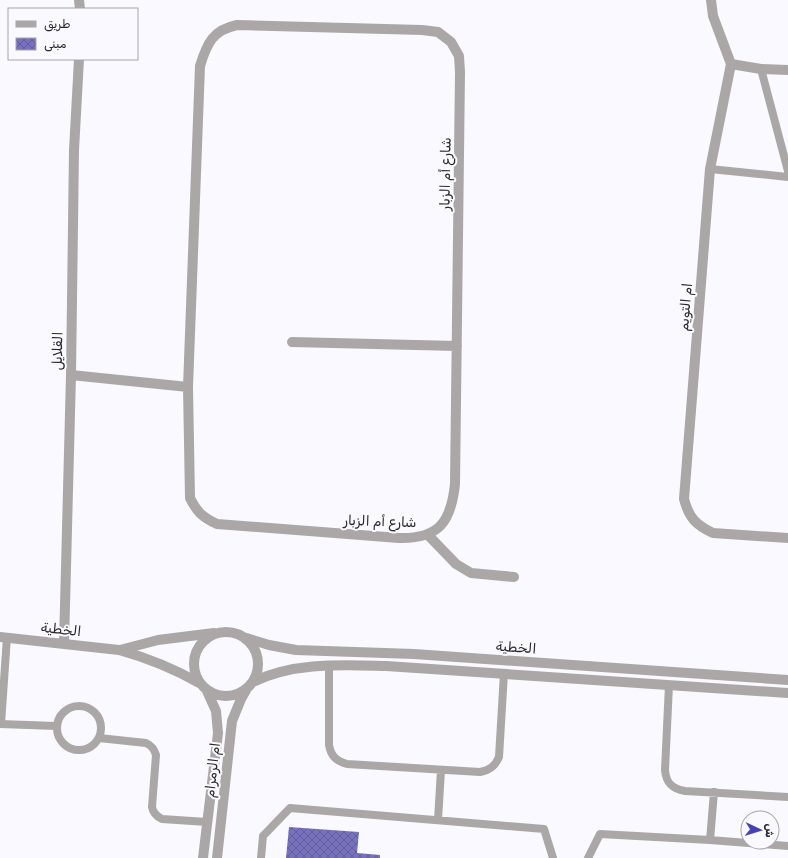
<svg xmlns="http://www.w3.org/2000/svg" width="788" height="858" font-family="Rubik,'Noto Sans Arabic',sans-serif">
  <style>
    .building { fill: url(#building-cross-hatch) }
    .lines { fill: none; stroke-linecap: round; stroke-linejoin: round }
    .lane { stroke: #aba7a7; stroke-width: 8 }
    .street { stroke: #aba7a7; stroke-width: 10 }
    .labels { text-anchor: middle; stroke-width: 4; stroke-linejoin: round; paint-order: stroke }
    .street-label { font-size: 14px; fill: #2a2a2d; stroke: #f9f9ff }
  </style>
  <defs>
    <pattern id="building-cross-hatch" width="8" height="8" patternUnits="userSpaceOnUse"><rect width="8" height="8" fill="#7871be"/><path d="M0 0l8 8M0 8l8-8" fill="none" stroke="#635d9b"/></pattern>
  </defs>
  <rect width="100%" height="100%" fill="#f9f9ff"/>
  <path class="building" d="M289,827L359,832L357,853L380,855V858H286Z"/>
  <g class="lines">
    <path class="lane" d="M761,69L788,171
      M710,169L788,177
      M329,665V745C331,756 336,761 347,764L480,772C490,770 495,766 499,757L504,673
      M669,685L665,770C666,783 672,789 685,791L788,797
      M57 728a22 22 0 1 1 44 0a22 22 0 1 1-44 0Z
      M0,724L56,726
      M1,724L7,637
      M99,738L146,743C152,746 154,749 156,755L152,807C153,813 156,816 162,819L207,822
      M438,820L441,770
      M710,840L714,792
      M261,858L263,836L290,808L544,829L553,858
      M588,858L600,834L710,840L788,846"/>
    <path class="street" d="M79,0L80,9
      M711,0L713,16L731,64L710,169L684,499C689,518 696,525 713,533L788,538
      M237,25L422,30L438,32L451,42L459,56L460,72L455,484C451,522 439,539 399,538L217,524C202,517 197,512 190,498L188,387L200,66C207,43 213,30 237,25Z
      M731,64L761,69L788,70
      M292,342L457,346
      M71,375L188,387
      M428,535L456,564L471,573L514,577
      M194 664a32 32 0 1 1 64 0a32 32 0 1 1-64 0Z
      M0,637L119,650C148,658 175,669 201,684
      M243,637L269,645L296,650L414,654L788,680
      M64,644L71,375L74,150L79,59
      M120,650L158,640L214,633
      M253,682C294,662 341,665 386,666L788,693
      M203,858L218,733L216,711L207,691
      M217,858L232,721L241,699L246,690"/>
  </g>
  <g class="labels">
    <g class="street-label">
      <text transform="translate(445 174) rotate(-89)" y="5">شارع أم الزبار</text>
      <text transform="translate(685 307) rotate(-85)" y="5">ام التويم</text>
      <text transform="translate(57 351) rotate(-89)" y="5">القلايل</text>
      <text transform="translate(380 521) rotate(2)" y="5">شارع أم الزبار</text>
      <text transform="translate(61 629) rotate(6)" y="5">الخطية</text>
      <text transform="translate(516 647) rotate(4)" y="5">الخطية</text>
      <text transform="translate(212 770) rotate(-84)" y="5">ام الرمرام</text>
    </g>
  </g>
  <rect x="8" y="8" width="130" height="52" fill="#f9f9ff" stroke="#a6a6ab"/>
  <rect x="16" y="21" width="20" height="6" fill="#aba7a7" stroke="#a6a6ab"/>
  <text x="44" y="28" font-size="12" fill="#2a2a2d">طريق</text>
  <rect x="16" y="38" width="20" height="12" fill="url(#building-cross-hatch)" stroke="#a6a6ab"/>
  <text x="44" y="48" font-size="12" fill="#2a2a2d">مبنى</text>
  <g transform="translate(760 830) rotate(94)"><circle r="19" fill="#f9f9ff" stroke="#a6a6ab"/>
  <path d="M0-3L7 15L0 10L-7 15Z" fill="#4542b7"/>
  <text y="-6" font-size="11" font-weight="bold" text-anchor="middle" fill="#2a2a2d">ش</text>
  </g>
</svg>
